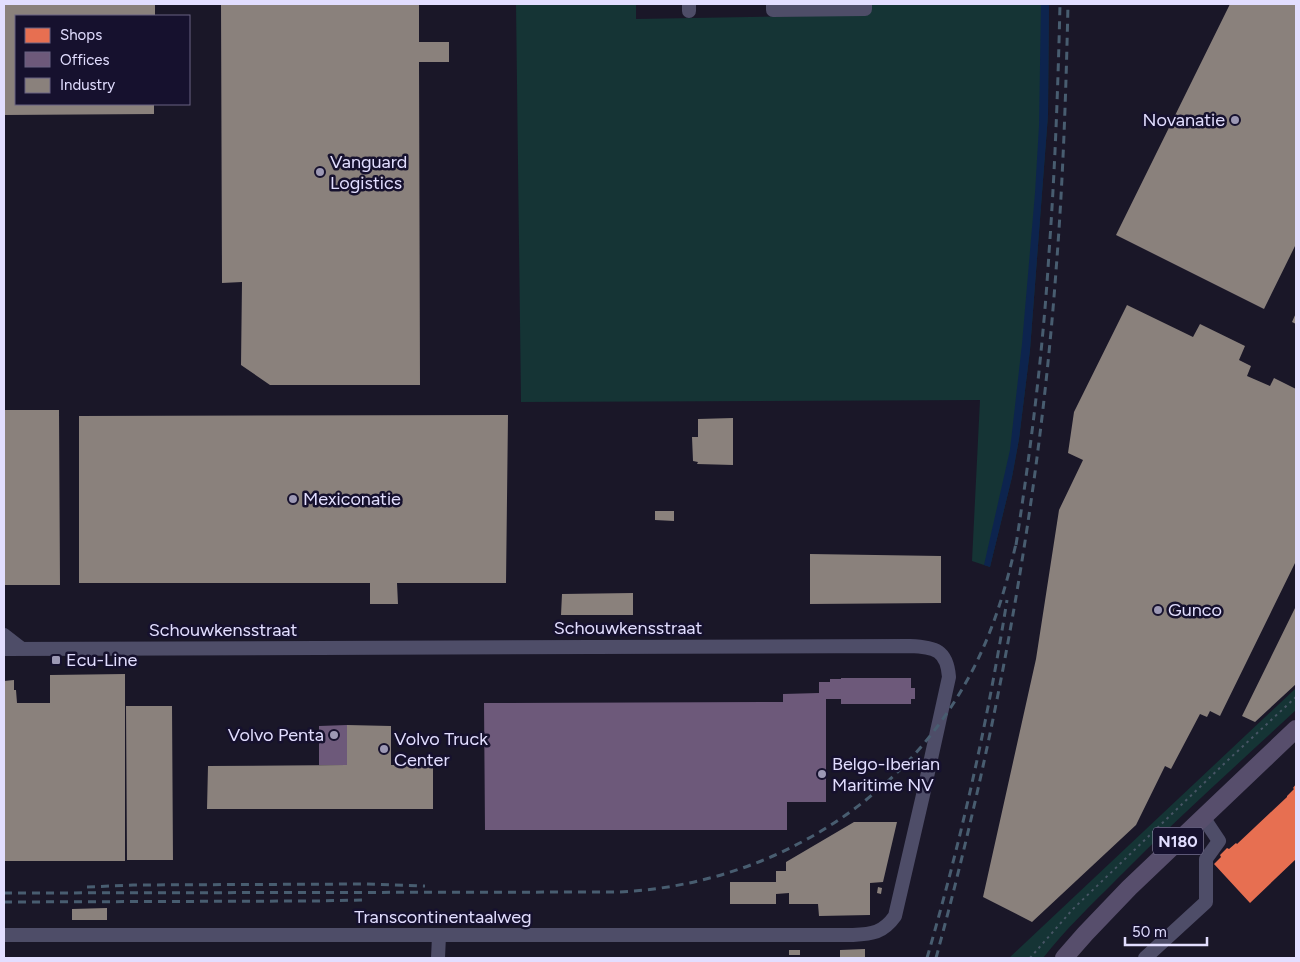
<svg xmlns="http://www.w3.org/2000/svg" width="1300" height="962" font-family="Figtree,sans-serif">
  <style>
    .green { fill: #153435 }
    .water { fill: #0d244e }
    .shops { fill: #e76f51 }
    .offices { fill: #6d597a }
    .industry { fill: #8a817c }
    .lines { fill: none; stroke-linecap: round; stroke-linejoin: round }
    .path { stroke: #485666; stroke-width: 2; stroke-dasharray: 2.5 4; stroke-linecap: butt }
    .minor { stroke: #4e4d68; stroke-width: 14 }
    .major { stroke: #574e6c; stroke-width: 18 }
    .rail { stroke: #485d70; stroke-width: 3; stroke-dasharray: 8 6; stroke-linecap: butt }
    .poi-dot { fill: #9c98b4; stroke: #16112e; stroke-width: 2 }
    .labels { text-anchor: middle; stroke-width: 5; stroke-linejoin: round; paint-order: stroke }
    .shield { fill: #16112e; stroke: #a5a0c0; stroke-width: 1 }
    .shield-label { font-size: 16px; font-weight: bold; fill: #e2deff }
    .poi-label { font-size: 18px; fill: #e2deff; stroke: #16112e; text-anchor: start }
    .street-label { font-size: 18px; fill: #e2deff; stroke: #16112e }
  </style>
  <rect width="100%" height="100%" fill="#1a1728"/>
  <path class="green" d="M516,4H636V19L869,15L870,4H1049L1048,115L1030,350L1019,439L1012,477L990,567L972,561L980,400L521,402Z
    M1296,688V710C1236,766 1174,821 1116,880C1091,905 1065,930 1043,958H1009Z"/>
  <path class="water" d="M1041,4H1049L1048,115L1030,350L1019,439L1012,477L990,567L984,565L1010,450L1022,344L1035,193L1039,126Z"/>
  <path class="shops" d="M1296,784V859L1250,903L1214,864L1221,857L1220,855L1227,848L1229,849L1236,843L1237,844L1287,797V796L1294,789L1293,788Z"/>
  <path class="offices" d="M841,678H911V688H915V699H911V704H841V699H826V802H787V830H485L484,703L783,702V694L819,693V682H830V679H841Z
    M347,725V765H319V726Z"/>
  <path class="industry" d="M4,4H155V16H16V104H154V114L4,115Z
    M221,4H419V42H449V62H419L420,385H270L241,365L242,282L222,283Z
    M1230,4H1296V244L1264,309L1116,235Z
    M1127,305L1193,337L1200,324L1245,346L1239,360L1251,366L1247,376L1270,386L1274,378L1296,389V561L1220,716L1210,711L1207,717L1200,714L1171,769L1165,766L1136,825L1032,922L983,897L1036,659L1059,510L1083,460L1068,453L1074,412Z
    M1296,313V324L1292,322Z
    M4,410H59L60,585H4Z
    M508,415L506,583H397L398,604H370V583H79V416Z
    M733,418V465L697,464L698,462L693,461L692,437H698V419Z
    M655,511H674V521L655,520Z
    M810,554L941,556V603L810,604Z
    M633,593V615H561L562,594Z
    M1296,606V684L1255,722L1242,716Z
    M125,674V861H4V681L14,680V690H16L17,703H50V675Z
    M126,706H172L173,860H127Z
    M347,725L391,726V765H433V809H207L208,766L347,765Z
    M854,822H897L883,882L870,883V915L819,916L818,904H789V893L776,894V904H730V882H776V871H786V862Z
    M878,887L882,888L881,894L877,893Z
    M107,908V920H72V909Z
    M865,949V958H840V950Z
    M789,950H800V955H789Z"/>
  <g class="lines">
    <path class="path" d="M1030,958L1073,909L1227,761L1296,697"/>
    <path class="minor" d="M689,4V11
      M773,4V10L865,9V4
      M4,635L22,649
      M4,649L910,646C935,647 947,650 949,677L923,795L895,916C883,933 872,934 853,935H4
      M438,958L439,936
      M1145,958L1206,902V859L1219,841L1203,817"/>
    <path class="major" d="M1064,958L1085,934L1129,888L1296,729"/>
    <path class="rail" d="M1016,545C1031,448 1043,351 1049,253C1055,170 1058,87 1060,4
      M87,887L133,885L366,884L425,886
      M4,893L618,892C760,886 895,809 965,684C991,639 1006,589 1017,539
      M4,902L314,901L364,900
      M927,958C961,841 988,720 1007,600
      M936,958C997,733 1039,503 1056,271C1063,182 1066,93 1068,4"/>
  </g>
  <g class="poi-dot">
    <circle cx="1235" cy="120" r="5"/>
    <circle cx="320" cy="172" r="5"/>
    <circle cx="293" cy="499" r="5"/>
    <circle cx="1158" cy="610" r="5"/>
    <rect x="51" y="655" width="10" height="10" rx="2.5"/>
    <circle cx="334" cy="735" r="5"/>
    <circle cx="384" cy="749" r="5"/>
    <circle cx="822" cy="774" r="5"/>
  </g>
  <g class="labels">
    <rect class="shield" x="1153" y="827.5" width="50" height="27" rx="4"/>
    <g class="shield-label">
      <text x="1178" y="847">N180</text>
    </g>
    <g class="poi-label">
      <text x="1225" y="126" text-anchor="end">Novanatie</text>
      <text x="330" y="168">Vanguard<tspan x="330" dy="21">Logistics</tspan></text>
      <text x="303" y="505">Mexiconatie</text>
      <text x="1168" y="616">Gunco</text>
      <text x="66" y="666">Ecu-Line</text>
      <text x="324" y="741" text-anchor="end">Volvo Penta</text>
      <text x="394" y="745">Volvo Truck<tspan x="394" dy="21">Center</tspan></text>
      <text x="832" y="770">Belgo-Iberian<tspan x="832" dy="21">Maritime NV</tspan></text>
    </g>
    <g class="street-label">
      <text x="628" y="634">Schouwkensstraat</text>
      <text x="223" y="636">Schouwkensstraat</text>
      <text x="443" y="923">Transcontinentaalweg</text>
    </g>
  </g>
  <rect width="1300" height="962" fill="none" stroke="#e2deff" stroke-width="10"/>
  <rect x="15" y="15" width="175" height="90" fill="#16112e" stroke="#686382"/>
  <rect x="25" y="28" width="25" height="15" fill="#e76f51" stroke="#686382"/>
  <text x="60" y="40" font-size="15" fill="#e2deff">Shops</text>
  <rect x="25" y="52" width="25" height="15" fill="#6d597a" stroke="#686382"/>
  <text x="60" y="65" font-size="15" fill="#e2deff">Offices</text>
  <rect x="25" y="78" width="25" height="15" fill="#8a817c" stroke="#686382"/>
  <text x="60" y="90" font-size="15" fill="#e2deff">Industry</text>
  <path d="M1125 937v8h82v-8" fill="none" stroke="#e2deff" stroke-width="2.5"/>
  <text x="1132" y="937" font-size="15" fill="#e2deff" stroke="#16112e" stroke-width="4" paint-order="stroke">50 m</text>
</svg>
